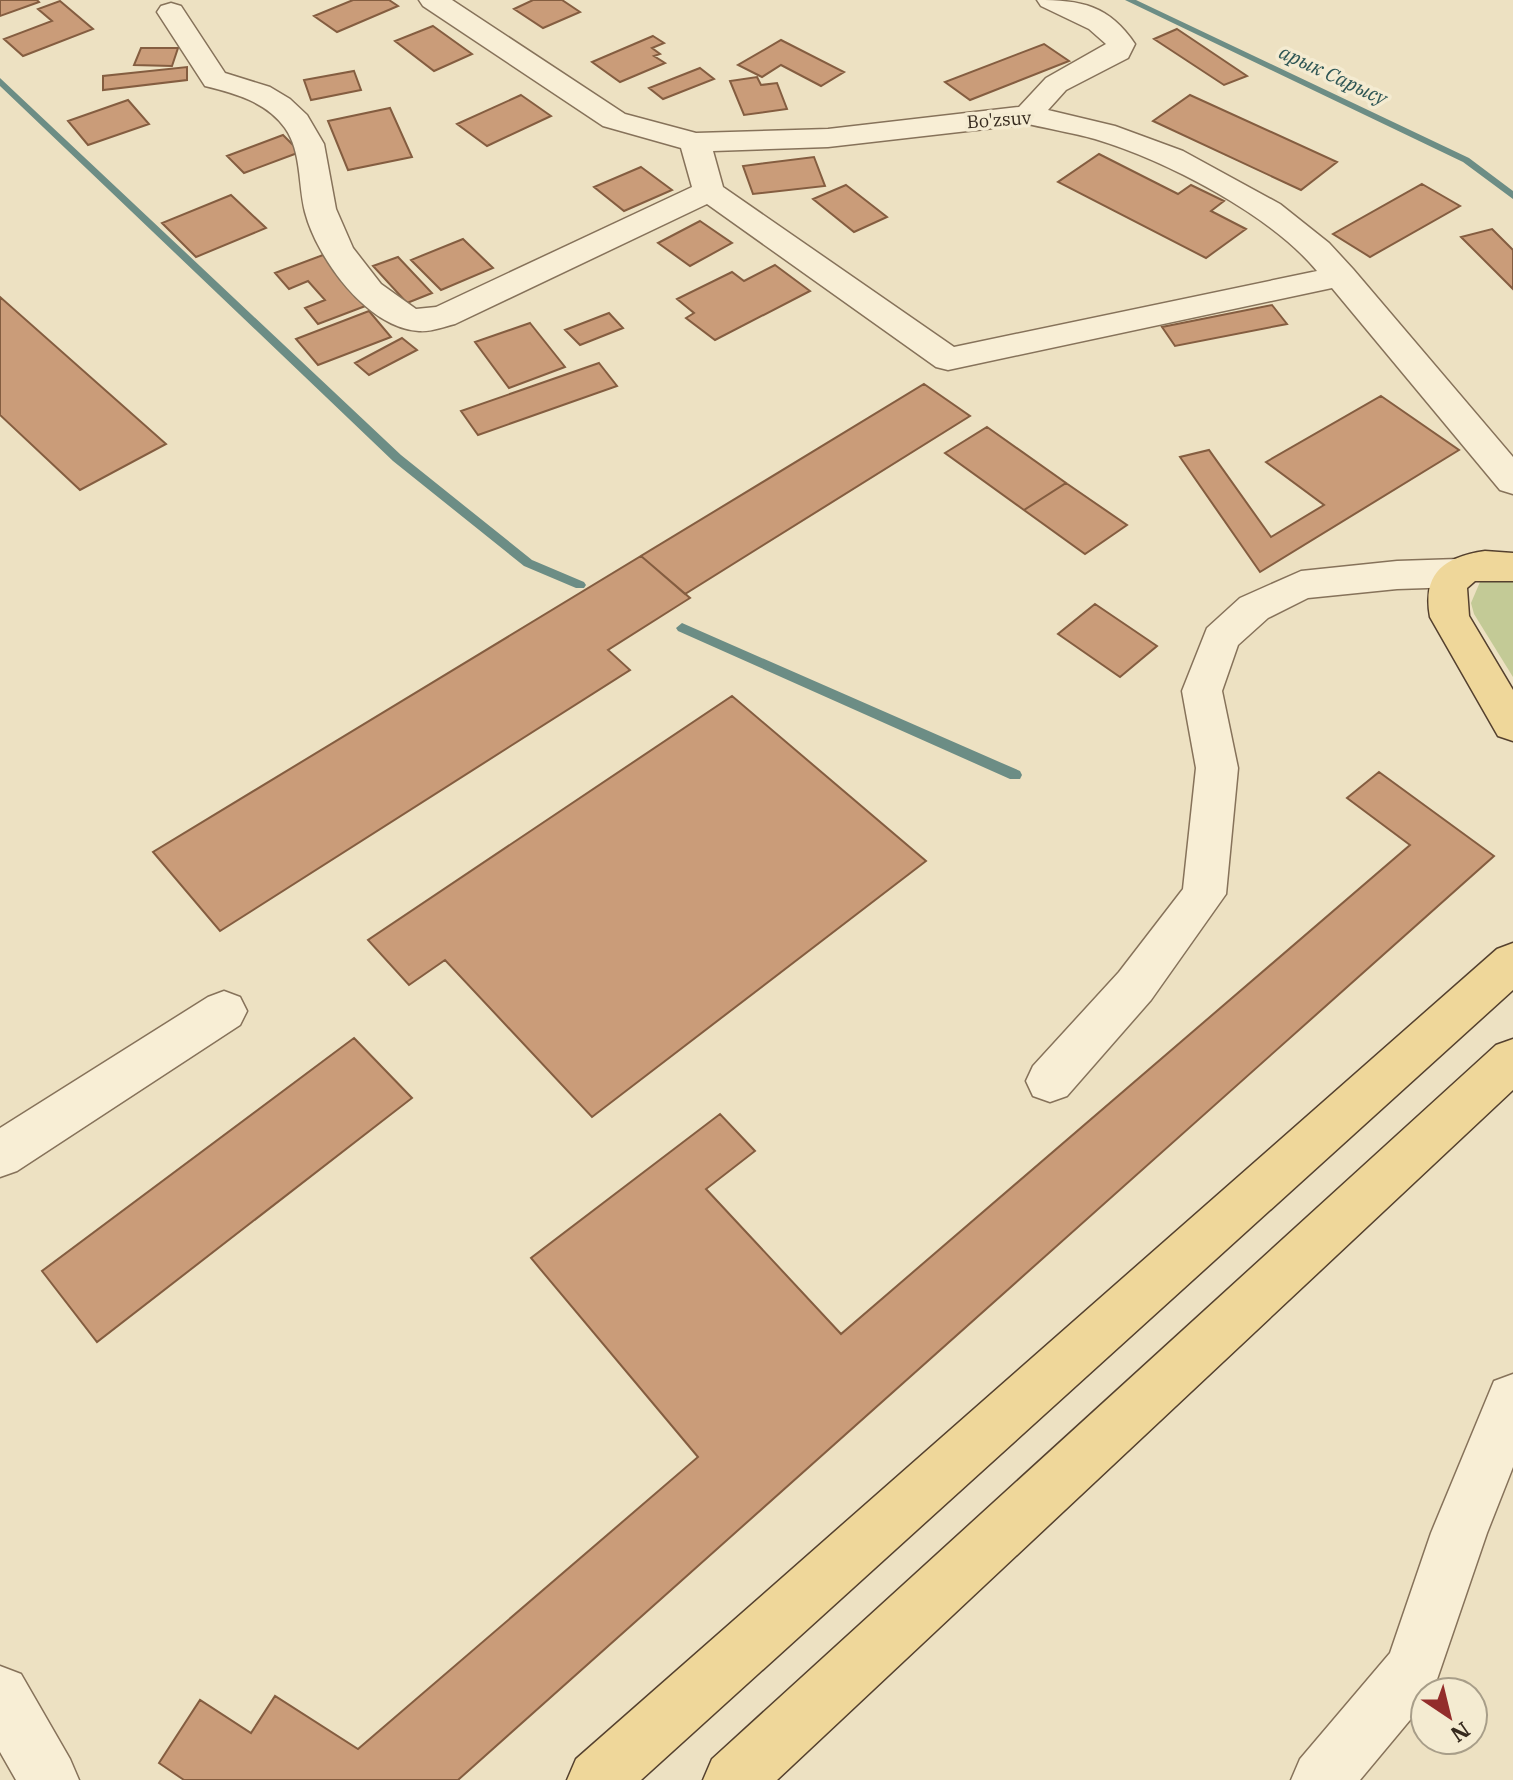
<svg xmlns="http://www.w3.org/2000/svg" width="1513" height="1780" font-family="'IBM Plex Serif',serif">
  <style>
    .green { fill: #c3ca96 }
    .lines { fill: none; stroke-linecap: round; stroke-linejoin: round }
    .stream { fill: #6c8d85; fill-rule: evenodd }
    .building { fill: #ca9c79; stroke: #845d40; stroke-width: 2 }
    .minor-casing { stroke: #86725a; stroke-width: 3 }
    .major-casing { stroke: #54402e; stroke-width: 3 }
    .minor { fill: #f8eed5; fill-rule: evenodd }
    .major { fill: #efd79a; fill-rule: evenodd }
    .labels { text-anchor: middle; stroke-width: 7; stroke-linejoin: round; paint-order: stroke }
    .far-street-label { font-size: 18px; fill: #362a1e; stroke: #f4ebd1 }
    .far-water-label { font-size: 20px; font-style: italic; fill: #2d5554; stroke: #f4ebd1 }
  </style>
  <rect width="100%" height="100%" fill="#ede1c2"/>
  <path class="green" d="M1492,575L1513,578V677L1474,614L1471,603L1480,582Z"/>
  <g class="lines">
    <path class="stream" d="M1125,0H1136L1469,158L1513,191V199L1463,162Z
      M0,78L401,455L532,560L584,582L586,585L584,588H576L524,566L393,461L0,86Z
      M682,623L1020,771L1022,775L1020,779H1010L678,631L676,628Z"/>
  </g>
  <path class="building" d="M0,0H37L39,2L0,16Z
    M353,0H389L398,6L337,32L314,16Z
    M533,0H562L580,12L543,28L514,9Z
    M60,1L93,29L23,56L4,39L52,21L38,9Z
    M433,26L472,54L434,71L395,41Z
    M1177,29L1247,76L1224,85L1154,39Z
    M653,36L664,43L652,48L660,54L654,56L665,63L620,82L592,62Z
    M781,40L844,72L821,86L781,65L762,77L738,65Z
    M1044,44L1069,61L970,100L945,82Z
    M141,48H178L172,66L134,65Z
    M187,67V80L103,90V76Z
    M700,68L714,79L663,99L649,88Z
    M354,71L361,90L311,100L304,80Z
    M757,77L761,85L777,83L787,109L744,115L730,81Z
    M521,95L551,116L487,146L457,124Z
    M1190,95L1337,162L1301,190L1153,121Z
    M128,100L149,124L88,145L68,121Z
    M390,108L412,157L348,170L328,121Z
    M283,135L300,152L244,173L227,156Z
    M1099,154L1178,194L1191,185L1224,201L1211,211L1246,229L1206,258L1058,182Z
    M814,157L825,186L753,194L743,166Z
    M641,167L672,190L624,211L594,187Z
    M1422,184L1460,206L1370,257L1333,234Z
    M846,185L887,217L854,232L813,199Z
    M231,195L266,228L196,257L162,223Z
    M700,221L732,243L690,266L658,243Z
    M1492,229L1513,250V289L1461,237Z
    M463,239L493,268L441,290L411,260Z
    M323,255L368,305L318,324L305,308L325,300L308,281L289,289L275,273Z
    M398,257L432,293L407,303L373,266Z
    M775,265L810,291L715,340L686,318L694,313L677,299L732,272L744,281Z
    M0,297L166,444L80,490L0,415Z
    M1272,305L1287,324L1175,346L1162,327Z
    M369,311L391,337L318,365L296,339Z
    M609,313L623,328L580,345L565,330Z
    M530,323L565,367L509,388L475,342Z
    M402,338L417,350L369,375L355,363Z
    M599,363L617,386L478,435L461,411Z
    M924,384L970,416L685,594L641,556Z
    M1381,396L1459,450L1260,572L1180,457L1209,450L1271,537L1324,505L1266,462Z
    M987,427L1066,483L1024,510L945,453Z
    M1066,483L1127,525L1085,554L1024,510Z
    M641,556L690,598L608,650L630,670L220,931L153,852Z
    M1095,604L1157,646L1120,677L1058,634Z
    M732,696L926,861L592,1117L445,960L409,985L368,940Z
    M1379,772L1494,856L458,1780H184L159,1763L200,1700L251,1733L275,1696L358,1749L698,1457L531,1258L720,1114L755,1151L706,1189L841,1334L1410,845L1347,798Z
    M354,1038L412,1098L97,1342L42,1271Z"/>
  <g class="lines">
    <g class="minor-casing">
      <path id="minor" d="M419,0H452L625,114L696,133L828,129L1019,107L1046,78L1106,44L1089,29L1041,6L1037,0C1081,0 1109,5 1135,44L1128,58L1066,90L1048,110L1115,126L1183,151L1280,204L1329,243L1353,269L1513,457V494L1500,490L1332,288L948,370L936,367L707,204L455,324C443,327 431,332 419,331C367,328 317,258 305,212C298,185 302,152 285,128C267,102 234,93 205,86L157,12L161,6L171,3L181,6L225,73L270,87L290,99L307,115L324,144L336,209L353,248L381,284L416,309L436,307L692,187L681,148L603,126L423,6ZM1028,124C1050,129 1073,133 1095,139C1165,160 1270,214 1317,271L954,347L723,187L713,151L828,147Z
        M1458,559L1472,563L1477,573L1472,583L1458,587L1397,589L1308,598L1268,618L1238,645L1222,691L1238,768L1226,894L1151,1000L1067,1096L1050,1102L1033,1096L1026,1081L1033,1066L1119,972L1183,889L1196,768L1182,691L1207,628L1240,598L1301,571L1397,561Z
        M224,991L240,997L247,1011L240,1025L17,1171L0,1177V1128L208,997Z
        M1513,1374V1467L1487,1533L1433,1691L1425,1692V1702L1360,1780H1291L1300,1759L1390,1653L1431,1533L1494,1381Z
        M0,1666L21,1674L70,1759L79,1780H16L0,1752Z"/>
    </g>
    <g class="major-casing">
      <path id="major" d="M1485,551L1513,553V581H1475L1467,588L1469,616L1513,690V741L1498,736L1430,617C1422,573 1444,557 1485,551Z
        M1513,943V990L641,1780H567L576,1759L1497,949Z
        M1513,1039V1090L777,1780H703L712,1759L1496,1045Z"/>
    </g>
    <use href="#minor" class="minor"/>
    <use href="#major" class="major"/>
  </g>
  <g class="labels">
    <g class="far-street-label">
      <text transform="translate(999 120) rotate(-4)" y="6">Bo'zsuv</text>
    </g>
    <g class="far-water-label">
      <text transform="translate(1333 75) rotate(25)" y="7">арык Сарысу</text>
    </g>
  </g>
  <g transform="translate(1449 1716) rotate(145)"><circle r="38" fill="#f4ebd1" stroke="#a89e89" stroke-width="2"/>
  <path d="M0-6L14 30L0 20L-14 30Z" fill="#932d2b"/>
  <text y="-12" font-size="22" font-weight="bold" text-anchor="middle" fill="#362a1e">N</text>
  </g>
</svg>
